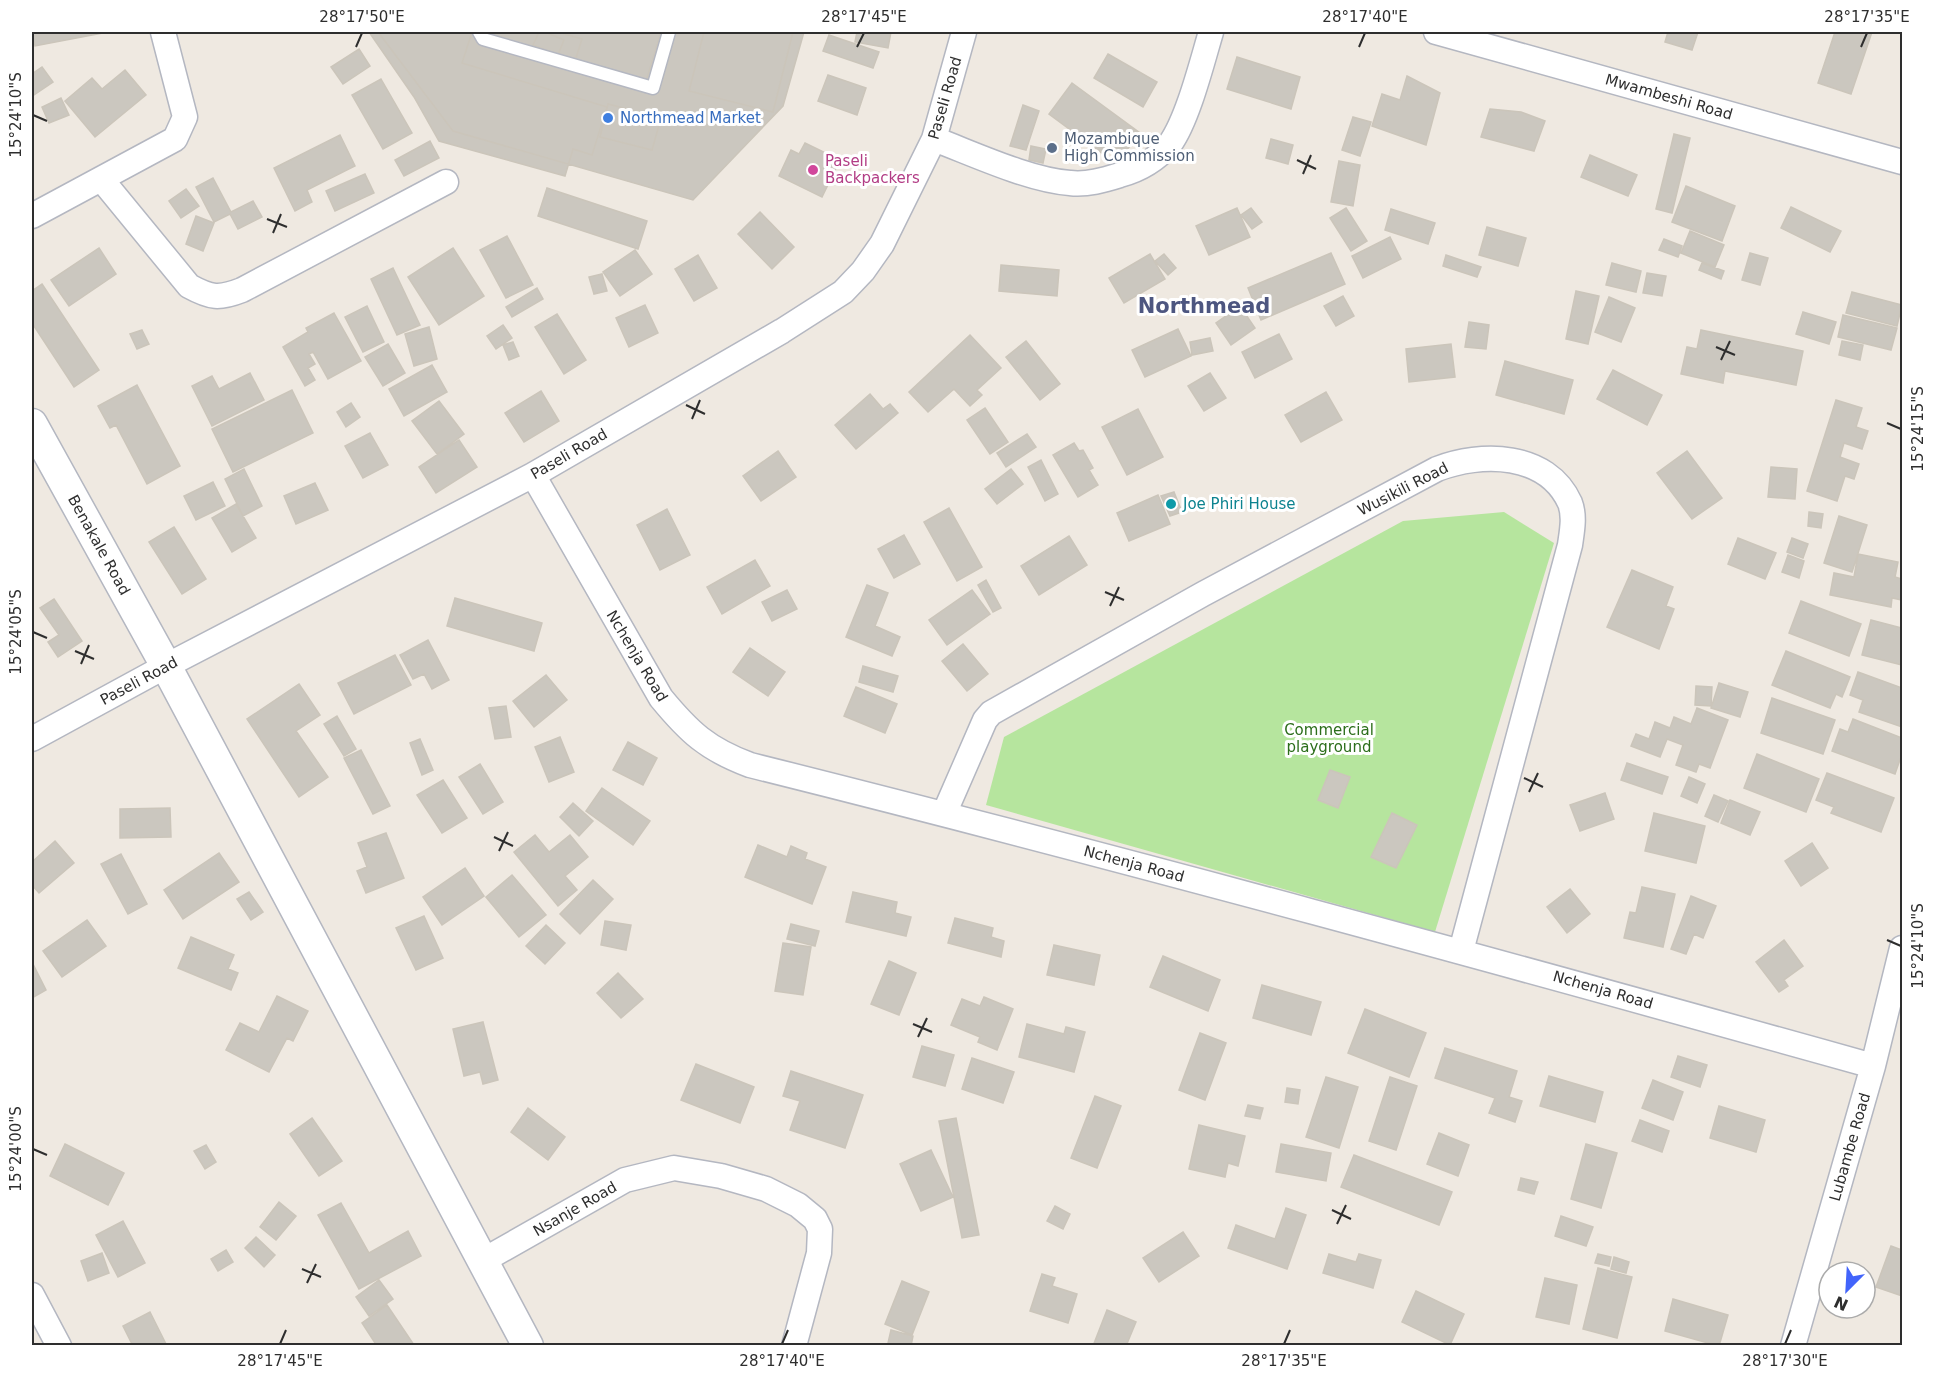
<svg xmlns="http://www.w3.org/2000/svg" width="1934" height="1377" font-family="'DejaVu Sans',sans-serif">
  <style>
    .green { fill: #b6e59e }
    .building { fill: #cbc7bf; stroke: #cbc5ba; stroke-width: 1.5 }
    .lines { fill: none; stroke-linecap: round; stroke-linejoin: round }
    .service-casing { stroke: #b4b7c1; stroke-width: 15 }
    .minor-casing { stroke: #b4b7c1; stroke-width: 27 }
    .tertiary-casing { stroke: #b4b7c1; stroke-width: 33 }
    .service { stroke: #fff; stroke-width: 12 }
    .minor { stroke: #fff; stroke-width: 24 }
    .tertiary { stroke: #fff; stroke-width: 30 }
    .ticks { fill: none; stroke: #2e2e2e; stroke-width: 2 }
    .shop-dot { fill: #3f7fe0; stroke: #fff; stroke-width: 2 }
    .service-dot { fill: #5c6f8a; stroke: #fff; stroke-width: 2 }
    .hotel-dot { fill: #d1479c; stroke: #fff; stroke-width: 2 }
    .culture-dot { fill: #0f9aa8; stroke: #fff; stroke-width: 2 }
    .labels { text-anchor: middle; stroke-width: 6; stroke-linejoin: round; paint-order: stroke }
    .street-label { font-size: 15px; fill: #2e2e2e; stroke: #fff }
    .shop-label { font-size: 15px; fill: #366cbe; stroke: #fff; text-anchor: start }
    .service-label { font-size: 15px; fill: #4e5e75; stroke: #fff; text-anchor: start }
    .hotel-label { font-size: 15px; fill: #b23c85; stroke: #fff; text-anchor: start }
    .culture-label { font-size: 15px; fill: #0d838f; stroke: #fff; text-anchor: start }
    .park-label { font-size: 15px; fill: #2c6e1b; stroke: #fff }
    .district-label { font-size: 21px; font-weight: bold; fill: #4d5680; stroke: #fff }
    .neatline { fill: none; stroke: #2e2e2e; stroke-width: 2 }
    .ticks-label { font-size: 15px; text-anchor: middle; fill: #2e2e2e }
  </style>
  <rect width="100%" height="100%" fill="#efe9e1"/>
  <path class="green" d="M1504,512L1554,543L1435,932L986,805L1004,737L1403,521Z"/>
  <path class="building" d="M32,32H108L35,46Z
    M369,32H472L462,63L607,107L592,155L573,149L565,176L439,141L414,97Z
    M378,32H804L783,106L693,200L453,131Z
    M539,32H545L564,40L558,55L533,45Z
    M558,32H661L645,85L574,64L582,39Z
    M704,32H793L773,112L689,91Z
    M857,32H891L888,48L855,42Z
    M1668,32H1698L1692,50L1665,42Z
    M1835,32H1872L1851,94L1818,83Z
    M829,35L879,52L873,68L823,51Z
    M359,49L370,66L343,84L331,67Z
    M1108,54L1157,82L1143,107L1094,78Z
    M1237,57L1300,77L1291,109L1227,89Z
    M42,67L53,82L34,95L32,91V74Z
    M125,70L146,95L95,137L65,101L92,78L102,89Z
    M828,75L866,88L857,115L818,101Z
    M1407,76L1440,93L1426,145L1372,126L1382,94L1400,100Z
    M381,79L412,133L383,149L352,95Z
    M1072,83L1140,133L1123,155L1110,145L1103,154L1049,114Z
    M61,98L69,115L49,123L42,107Z
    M608,104L661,118L652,150L600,137Z
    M1023,105L1039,111L1026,150L1010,146Z
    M1490,109L1521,112L1545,121L1534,151L1481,137Z
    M1353,117L1371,122L1360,156L1342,150Z
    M1674,134L1690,138L1672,213L1656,209Z
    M340,135L355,166L307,190L312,202L295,211L274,168Z
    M1271,139L1293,145L1288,164L1266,158Z
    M430,141L439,158L404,176L395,160Z
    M805,143L840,160L822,197L779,176L791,150L799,154Z
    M1031,146L1046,149L1043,163L1029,160Z
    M1590,155L1637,175L1628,196L1581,177Z
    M1339,161L1360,165L1353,206L1331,202Z
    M365,174L374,193L335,211L326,191Z
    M213,178L231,212L253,201L262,217L238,229L230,214L214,222L196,187Z
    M1686,186L1735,206L1722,241L1672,222Z
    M547,188L647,221L638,249L538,216Z
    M186,189L199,206L181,218L169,201Z
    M1791,207L1841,231L1830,252L1781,228Z
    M1237,208L1250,237L1209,255L1196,226Z
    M1251,208L1262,222L1252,229L1241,215Z
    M1346,208L1367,241L1351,251L1330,218Z
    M1391,209L1435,223L1428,244L1385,230Z
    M760,212L794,247L772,269L738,234Z
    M196,216L214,223L203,251L186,244Z
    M1487,227L1526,238L1518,266L1479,255Z
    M1690,231L1724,245L1715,267L1681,253Z
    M507,236L533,285L506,298L480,250Z
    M1390,237L1401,259L1363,278L1352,256Z
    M1664,239L1682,246L1678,257L1659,250Z
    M99,248L116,274L69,306L51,280Z
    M453,248L484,296L439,325L408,277Z
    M635,250L652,274L620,296L603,272Z
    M1331,253L1345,284L1261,320L1248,288Z
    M1750,253L1768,258L1760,285L1742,280Z
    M1150,254L1165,279L1124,303L1109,278Z
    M1164,254L1176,268L1168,275L1155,261Z
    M698,255L717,288L694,301L675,269Z
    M1446,255L1481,267L1477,277L1443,266Z
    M1612,263L1641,271L1636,292L1606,285Z
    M1702,263L1724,271L1721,279L1699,270Z
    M1001,265L1059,270L1057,296L999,291Z
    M393,268L420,325L397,335L371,279Z
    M1647,273L1666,276L1662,296L1643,293Z
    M602,274L607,291L594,294L589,277Z
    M42,284L99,370L74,387L32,323V291Z
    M537,288L543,299L512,317L506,307Z
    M1576,291L1599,296L1588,344L1566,339Z
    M1852,292L1902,305L1897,326L1846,313Z
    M1343,296L1354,316L1336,326L1324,306Z
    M1609,297L1635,308L1621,342L1595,332Z
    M645,305L658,333L629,347L616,318Z
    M367,306L384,342L363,352L345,317Z
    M1240,306L1255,328L1231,345L1216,323Z
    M1803,312L1836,322L1829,344L1796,334Z
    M334,313L361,361L328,379L313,352L309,354L315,364L308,368L315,380L305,386L283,347L308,332L306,328Z
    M557,314L586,360L564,374L535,327Z
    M1843,315L1897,328L1891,350L1838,337Z
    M1469,322L1489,325L1486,349L1465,347Z
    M503,325L512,338L496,349L487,336Z
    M429,327L437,359L414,366L405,334Z
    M1178,329L1191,356L1145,377L1132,350Z
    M142,330L149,344L137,349L130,334Z
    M1701,330L1803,351L1796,385L1725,371L1723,383L1681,374L1687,347L1697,349Z
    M1279,334L1292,359L1255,378L1242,352Z
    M970,335L1001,368L977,390L982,395L970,406L954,389L928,412L909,392Z
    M1210,338L1213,351L1192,355L1190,342Z
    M1026,341L1060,384L1040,400L1006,357Z
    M1842,341L1863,345L1860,360L1839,355Z
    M513,342L519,356L509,360L503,345Z
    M388,344L405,373L383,386L365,357Z
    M1451,344L1455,377L1409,382L1406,349Z
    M1505,361L1573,380L1564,414L1496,395Z
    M432,365L447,392L404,416L389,389Z
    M1613,370L1662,395L1647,425L1597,399Z
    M250,373L264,400L212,426L192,386L212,376L219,389Z
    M1210,373L1226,398L1204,411L1188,386Z
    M137,385L180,466L147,484L116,425L110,428L98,406Z
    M292,390L313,433L233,472L212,429Z
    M541,391L559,421L524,442L505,413Z
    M1326,392L1342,420L1301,442L1285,415Z
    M870,394L883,409L890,404L898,413L856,449L835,425Z
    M1836,400L1862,408L1856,427L1868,431L1862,449L1844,443L1840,457L1859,464L1854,479L1845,476L1837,501L1807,491Z
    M439,401L464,434L437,454L412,421Z
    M351,403L360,417L346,427L337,412Z
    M985,408L1008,442L990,454L967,420Z
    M1138,409L1163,457L1127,475L1102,427Z
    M370,433L388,465L363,478L345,446Z
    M1027,434L1036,447L1006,467L997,453Z
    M459,440L477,467L436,493L419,467Z
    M1074,443L1079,451L1083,450L1093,468L1089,470L1098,485L1078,497L1053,455Z
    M778,451L796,477L761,501L743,476Z
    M1687,451L1722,498L1692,519L1657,473Z
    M1041,460L1058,494L1045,501L1028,467Z
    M1771,467L1797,469L1795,499L1768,497Z
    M244,469L262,506L243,516L225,479Z
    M1011,469L1023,484L997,504L985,489Z
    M213,482L225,506L196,520L184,496Z
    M315,483L328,510L296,524L284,496Z
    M1174,492L1182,512L1170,516L1161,496Z
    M1158,495L1170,524L1129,541L1117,513Z
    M236,504L256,538L232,552L212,518Z
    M949,508L982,567L957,581L924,522Z
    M667,509L690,555L660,570L637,525Z
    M1809,512L1823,514L1821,528L1808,526Z
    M1839,516L1867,525L1852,572L1824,563Z
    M174,527L206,579L182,594L149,542Z
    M904,535L920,564L894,578L878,549Z
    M1069,536L1087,565L1039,595L1021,566Z
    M1738,538L1776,553L1765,579L1728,564Z
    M1792,538L1808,544L1803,558L1787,552Z
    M1858,554L1898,562L1895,577L1902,579V600L1892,598L1891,607L1830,595L1834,573L1854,577Z
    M1788,555L1804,561L1799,578L1782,572Z
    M755,560L770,586L722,614L707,587Z
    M1632,570L1673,587L1666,606L1674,609L1659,649L1607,627Z
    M986,580L1001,608L993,612L978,585Z
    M867,585L888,593L875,626L900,637L892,656L846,637Z
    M787,590L797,609L772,621L762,602Z
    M972,590L990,614L947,645L929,620Z
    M455,598L542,623L534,651L447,626Z
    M54,599L82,641L58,657L48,642L59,635L40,608Z
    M1801,601L1861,624L1849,656L1789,633Z
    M1871,620L1902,628V665L1862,655Z
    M428,640L449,680L432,689L424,674L413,679L400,655Z
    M963,644L988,674L967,691L942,661Z
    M750,648L785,672L768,696L733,672Z
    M1786,651L1850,677L1842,697L1836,694L1830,708L1772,685Z
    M395,655L411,685L354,714L338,683Z
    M863,666L898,676L893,692L859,682Z
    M1858,672L1902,688V727L1859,712L1863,700L1850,695Z
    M546,675L567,700L534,727L513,701Z
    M1719,683L1748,692L1740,717L1711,708Z
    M299,684L320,715L296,731L328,777L299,797L247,719Z
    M1696,686L1712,687L1711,706L1695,705Z
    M856,687L897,704L885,733L844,716Z
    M1772,698L1835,720L1823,754L1761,733Z
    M506,706L511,737L495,739L489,708Z
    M1697,708L1728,720L1710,768L1699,764L1696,772L1676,765L1683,745L1667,739L1660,757L1631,746L1636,734L1649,739L1655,722L1670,728L1674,717L1691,724Z
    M337,716L356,749L344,756L324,724Z
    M1853,719L1902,738V754L1895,774L1832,751L1840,729L1848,732Z
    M560,737L574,772L549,782L535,747Z
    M420,739L433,770L422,775L410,743Z
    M628,742L657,758L643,785L613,770Z
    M361,750L390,806L373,814L344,758Z
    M1757,754L1819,779L1806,812L1744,788Z
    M1627,763L1668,777L1662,794L1621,780Z
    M480,764L503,802L483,814L459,777Z
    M1330,770L1350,777L1338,808L1318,800Z
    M1827,773L1894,798L1881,832L1831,813L1834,807L1816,800Z
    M1689,777L1705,784L1697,803L1681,796Z
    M443,780L467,818L442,833L417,795Z
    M602,788L650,821L633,845L586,811Z
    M1605,793L1614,819L1580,831L1570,805Z
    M1714,795L1728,801L1718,822L1705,816Z
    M1730,800L1760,812L1750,835L1721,823Z
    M573,803L593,821L579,836L560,817Z
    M170,808L171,837L120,838V809Z
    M1392,813L1417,825L1396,868L1371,857Z
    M1654,813L1705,826L1696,863L1645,851Z
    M386,833L404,878L366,893L357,871L367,867L358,843Z
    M535,835L549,852L570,835L588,857L565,876L577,890L558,906L514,852Z
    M55,841L74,863L39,893L32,885V862Z
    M1812,843L1828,868L1801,886L1785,861Z
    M758,845L787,857L791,846L807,853L805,859L826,867L812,904L745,877Z
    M219,853L239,882L183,919L164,890Z
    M121,854L147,904L128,914L101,864Z
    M465,868L484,896L442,925L423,897Z
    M512,875L546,915L519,937L486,897Z
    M593,880L613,899L580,934L560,914Z
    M1642,887L1675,894L1663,947L1624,938L1630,912L1636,913Z
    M1570,889L1590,914L1567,933L1547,907Z
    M249,892L263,912L251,920L237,899Z
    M853,892L897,902L895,913L911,917L906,936L846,922Z
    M1691,896L1716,906L1703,938L1694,934L1686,954L1671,949Z
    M424,916L443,958L416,970L396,928Z
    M955,918L993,928L991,937L1004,941L1001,957L948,943Z
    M87,920L106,946L62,977L43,951Z
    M605,921L631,925L626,950L601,945Z
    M791,924L819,931L815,946L787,939Z
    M546,925L565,943L545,964L526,946Z
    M191,937L234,955L228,969L238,973L231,990L178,968Z
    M1784,940L1803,966L1784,980L1788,986L1779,992L1756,962Z
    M783,943L811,947L803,995L775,991Z
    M1054,945L1100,955L1094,985L1047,975Z
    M1163,956L1220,980L1208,1011L1150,987Z
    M889,961L916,973L899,1015L871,1004Z
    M32,962L46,990L32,998Z
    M618,973L643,999L621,1018L597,993Z
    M1262,985L1321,1002L1311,1035L1253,1018Z
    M277,996L308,1011L293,1041L287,1038L269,1072L226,1050L240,1023L259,1032Z
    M984,997L1013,1009L997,1050L978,1042L980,1037L951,1025L962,999L980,1006Z
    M1365,1009L1426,1033L1409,1077L1348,1053Z
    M483,1022L498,1080L483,1084L480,1072L464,1076L453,1029Z
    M1027,1024L1064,1034L1066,1027L1085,1032L1074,1072L1019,1057Z
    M1200,1033L1226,1043L1205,1100L1179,1090Z
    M922,1046L954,1055L945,1086L913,1077Z
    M1445,1048L1517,1071L1509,1097L1522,1101L1515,1122L1489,1113L1495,1098L1435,1078Z
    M1678,1056L1707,1065L1700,1087L1671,1077Z
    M972,1058L1014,1072L1003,1103L962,1089Z
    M696,1064L754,1087L740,1123L681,1100Z
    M791,1071L863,1095L845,1148L790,1130L800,1101L783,1096Z
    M1549,1076L1603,1092L1595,1122L1540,1106Z
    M1326,1077L1358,1087L1339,1148L1306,1137Z
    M1390,1077L1417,1086L1396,1150L1369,1141Z
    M1653,1080L1683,1092L1673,1120L1642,1108Z
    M1287,1088L1300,1090L1298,1104L1285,1102Z
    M1095,1096L1121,1106L1097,1168L1071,1158Z
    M1248,1105L1263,1108L1260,1119L1245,1116Z
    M1719,1106L1765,1120L1756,1152L1710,1138Z
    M528,1108L565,1137L548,1160L511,1132Z
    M312,1118L342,1161L319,1176L290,1134Z
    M956,1118L979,1235L962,1238L939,1121Z
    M1640,1120L1669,1131L1662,1152L1632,1141Z
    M1199,1125L1245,1136L1238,1166L1228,1163L1225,1177L1189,1169Z
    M1439,1133L1469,1145L1458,1176L1427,1164Z
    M65,1144L124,1173L108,1205L50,1176Z
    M1281,1144L1331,1153L1326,1181L1276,1172Z
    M1586,1144L1617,1153L1601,1208L1571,1199Z
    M206,1145L216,1162L205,1169L194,1151Z
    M931,1150L953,1197L921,1211L900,1164Z
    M1354,1155L1452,1192L1439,1225L1341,1187Z
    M1521,1178L1538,1182L1534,1194L1518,1190Z
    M279,1202L296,1216L276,1240L260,1227Z
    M341,1203L369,1253L408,1231L421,1256L359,1289L318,1215Z
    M1055,1206L1070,1214L1063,1229L1047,1221Z
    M1286,1208L1306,1215L1287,1269L1228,1248L1236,1225L1275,1239Z
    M1561,1216L1593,1227L1586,1246L1555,1236Z
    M123,1221L145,1263L118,1277L96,1235Z
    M1183,1232L1199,1256L1159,1282L1143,1258Z
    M256,1237L275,1255L264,1267L245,1248Z
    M1891,1246L1902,1250V1296L1876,1287Z
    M226,1250L233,1262L218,1271L211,1259Z
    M102,1253L109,1273L88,1281L81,1261Z
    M1329,1254L1356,1262L1359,1254L1381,1260L1373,1288L1323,1273Z
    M1598,1254L1611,1257L1609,1266L1595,1263Z
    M1614,1257L1629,1262L1626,1273L1611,1269Z
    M1598,1268L1632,1277L1617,1338L1583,1329Z
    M1042,1274L1055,1278L1052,1286L1077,1294L1068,1323L1030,1311Z
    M1545,1278L1577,1285L1569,1324L1536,1317Z
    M379,1280L393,1299L369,1316L356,1297Z
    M902,1281L929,1292L912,1335L885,1324Z
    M1416,1291L1464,1314L1450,1345L1402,1322Z
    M1673,1299L1728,1315L1719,1346L1665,1331Z
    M387,1305L414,1345L412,1346H377L362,1323Z
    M1107,1310L1136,1322L1126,1346H1093Z
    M150,1312L167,1346H133L123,1326Z
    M891,1330L913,1336L911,1346H897L888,1343Z"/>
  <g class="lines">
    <g class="service-casing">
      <path id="service" d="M479,32L483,39L653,88L669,32"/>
    </g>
    <g class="minor-casing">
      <path id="minor" d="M1436,32L1902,162
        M934,139C974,154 1029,180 1070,183C1087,185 1104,180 1120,175C1139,170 1157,159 1170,144C1188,119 1202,62 1211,32
        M102,180L189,286C211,298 219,299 242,290L446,182
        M32,216L175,139L185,117L163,32
        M533,475L661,698C689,732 707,749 750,765C1126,859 1500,962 1873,1066
        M32,739L166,666L533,475L782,331L843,292L863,271L882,244L934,139L964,32
        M944,814L985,720L991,713L1203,594L1437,469C1481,452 1547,452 1570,503C1575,516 1572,531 1570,545L1461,951
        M484,1260L625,1180L674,1168L721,1176L766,1189L798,1205L815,1219L820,1229L819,1253L794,1346
        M32,1295L59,1346
        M1793,1346L1873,1066L1902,948"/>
    </g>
    <g class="tertiary-casing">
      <path id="tertiary" d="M32,424L166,666L528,1346"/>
    </g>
    <use href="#service" class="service"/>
    <use href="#minor" class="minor"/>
    <use href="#tertiary" class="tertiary"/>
  </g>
  <path class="ticks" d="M356,47L362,33M857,47L864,33M1359,47L1365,33M1861,47L1867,33M33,115L47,121M1297,160L1316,169M1303,174L1311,155M267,219L287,227M273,233L281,214M1716,347L1735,355M1721,360L1730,341M686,405L705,414M692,419L700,400M1887,423L1901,429M1105,592L1124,600M1110,606L1119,587M33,632L47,638M75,651L94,659M81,664L89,645M1524,778L1543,787M1529,792L1538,773M494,837L513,846M499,851L508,832M1887,940L1901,946M913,1024L932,1032M918,1037L927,1018M33,1149L47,1155M1332,1210L1351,1219M1337,1224L1346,1205M302,1269L321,1277M307,1283L316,1264M280,1344L286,1330M782,1344L788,1330M1284,1344L1290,1330M1785,1344L1791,1330"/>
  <circle class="shop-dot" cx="608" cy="118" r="6"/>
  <circle class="service-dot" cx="1052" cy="148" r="6"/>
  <circle class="hotel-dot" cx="813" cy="170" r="6"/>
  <circle class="culture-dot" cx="1171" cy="504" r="6"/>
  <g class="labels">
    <g class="street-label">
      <text transform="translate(1669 97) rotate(16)" y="5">Mwambeshi Road</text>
      <text transform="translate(945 98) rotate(-74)" y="5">Paseli Road</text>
      <text transform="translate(569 454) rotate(-30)" y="5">Paseli Road</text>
      <text transform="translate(1403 489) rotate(-27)" y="5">Wusikili Road</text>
      <text transform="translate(99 545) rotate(61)" y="5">Benakale Road</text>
      <text transform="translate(637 656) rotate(59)" y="5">Nchenja Road</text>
      <text transform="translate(139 681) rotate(-28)" y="5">Paseli Road</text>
      <text transform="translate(1134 864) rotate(15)" y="5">Nchenja Road</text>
      <text transform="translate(1603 990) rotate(16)" y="5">Nchenja Road</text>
      <text transform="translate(1850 1147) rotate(-74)" y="5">Lubambe Road</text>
      <text transform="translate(575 1209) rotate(-30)" y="5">Nsanje Road</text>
    </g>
    <g class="shop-label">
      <text x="620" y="123">Northmead Market</text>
    </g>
    <g class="service-label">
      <text x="1064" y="144">Mozambique<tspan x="1064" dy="17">High Commission</tspan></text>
    </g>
    <g class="hotel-label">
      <text x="825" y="166">Paseli<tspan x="825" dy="17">Backpackers</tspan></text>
    </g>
    <g class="culture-label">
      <text x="1183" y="509">Joe Phiri House</text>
    </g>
    <g class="park-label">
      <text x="1329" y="735">Commercial<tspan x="1329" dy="17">playground</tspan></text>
    </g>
    <g class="district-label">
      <text x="1204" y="313">Northmead</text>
    </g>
  </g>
  <rect width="1934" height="1377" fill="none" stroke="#ffffff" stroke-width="66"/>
  <g transform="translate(1847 1290) rotate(204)"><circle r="28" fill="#ffffff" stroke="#ababab" stroke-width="1.5"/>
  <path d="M0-4.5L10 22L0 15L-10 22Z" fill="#4264fb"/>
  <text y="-9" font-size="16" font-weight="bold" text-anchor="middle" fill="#2e2e2e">N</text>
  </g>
  <rect x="33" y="33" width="1868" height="1311" class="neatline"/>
  <g class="ticks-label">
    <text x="362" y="22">28°17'50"E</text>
    <text x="864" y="22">28°17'45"E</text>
    <text x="1365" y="22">28°17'40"E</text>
    <text x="1867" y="22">28°17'35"E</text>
    <text transform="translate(16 115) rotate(-90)" y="5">15°24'10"S</text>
    <text transform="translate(1918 429) rotate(-90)" y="5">15°24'15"S</text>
    <text transform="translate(16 632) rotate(-90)" y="5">15°24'05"S</text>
    <text transform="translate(1918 946) rotate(-90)" y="5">15°24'10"S</text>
    <text transform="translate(16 1149) rotate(-90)" y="5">15°24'00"S</text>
    <text x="280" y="1366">28°17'45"E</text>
    <text x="782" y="1366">28°17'40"E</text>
    <text x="1284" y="1366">28°17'35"E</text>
    <text x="1785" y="1366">28°17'30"E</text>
  </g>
</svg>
